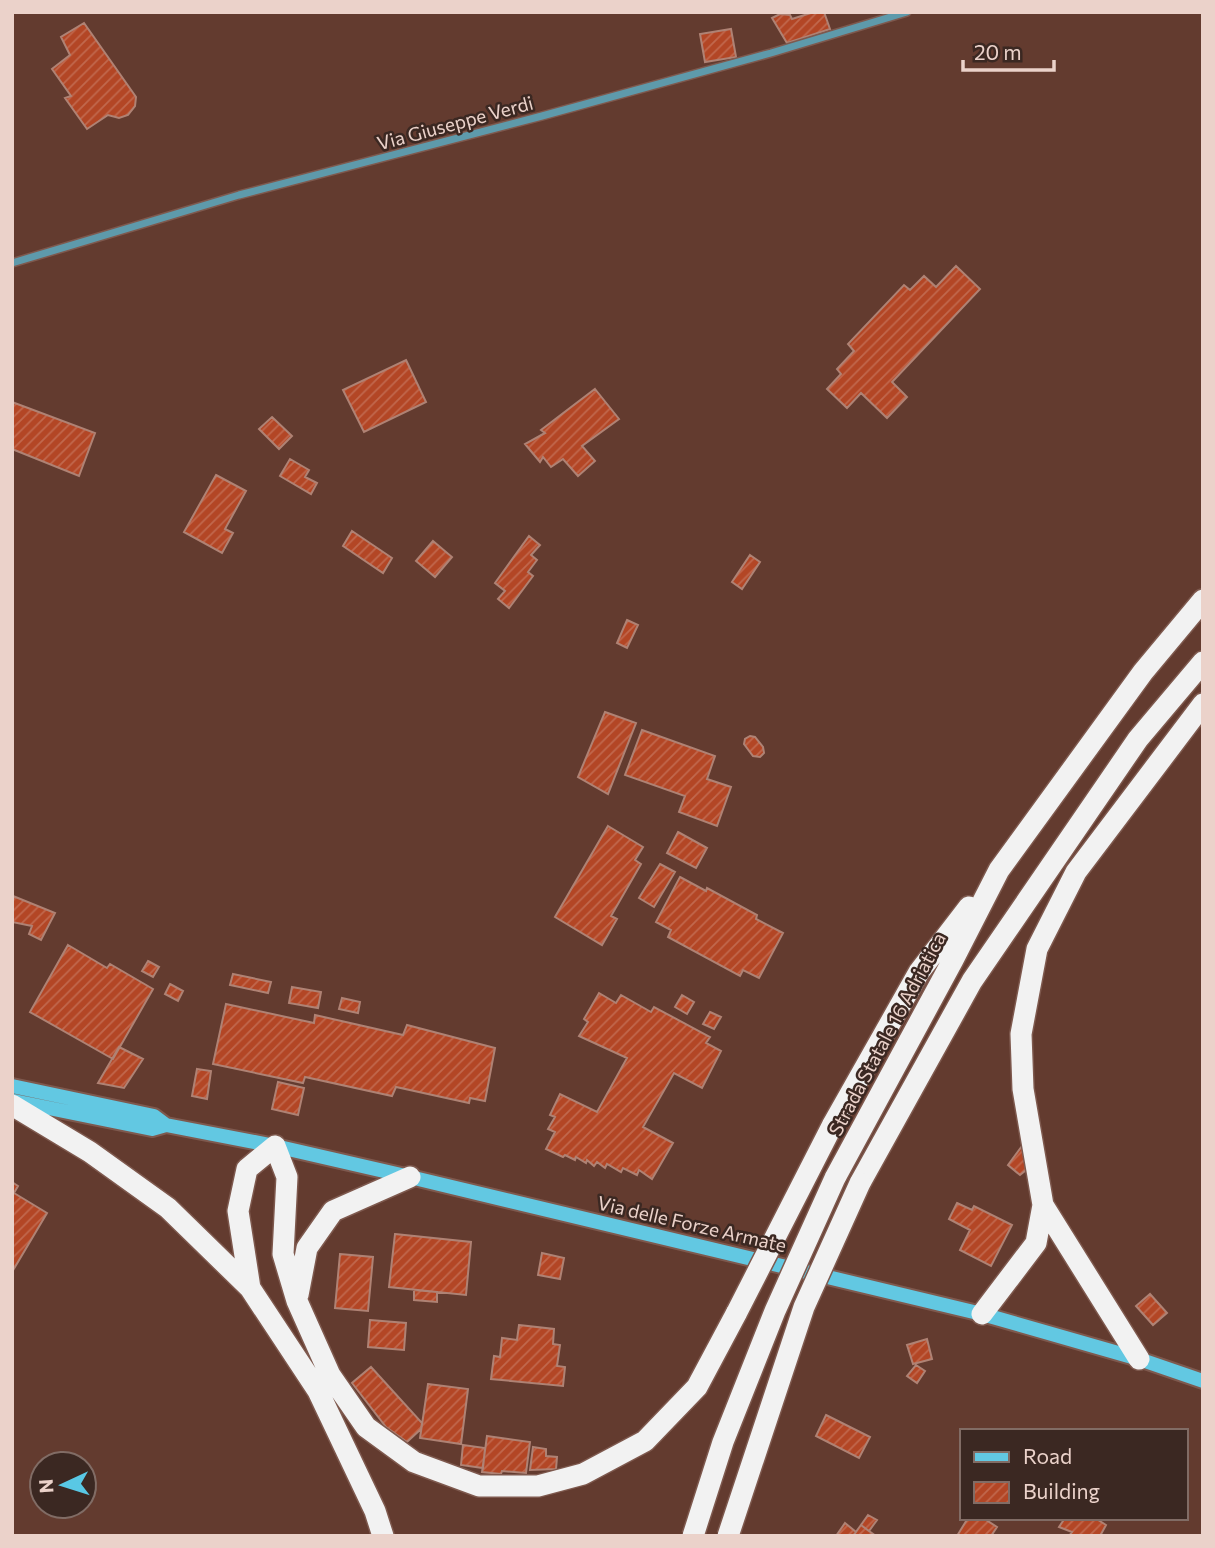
<svg xmlns="http://www.w3.org/2000/svg" width="1215" height="1548" font-family="Commissioner,sans-serif">
  <style>
    .building { fill: url(#building-hatch); stroke: #af8274; stroke-width: 2 }
    .lines { fill: none; stroke-linecap: round; stroke-linejoin: round }
    .street-casing { stroke: #7e594e; stroke-width: 10 }
    .secondary-casing { stroke: #7e594e; stroke-width: 18 }
    .highway-casing { stroke: #7e594e; stroke-width: 24 }
    .street { stroke: #5e9aab; stroke-width: 7 }
    .secondary { stroke: #62c8e2; stroke-width: 14 }
    .highway { stroke: #f2f2f2; stroke-width: 21 }
    .highway-bridge-casing { stroke: #7e594e; stroke-width: 24; stroke-linecap: butt }
    .highway-bridge { stroke: #f2f2f2; stroke-width: 21 }
    .labels { text-anchor: middle; stroke-width: 5; stroke-linejoin: round; paint-order: stroke }
    .street-label { font-size: 19px; fill: #ebd2ca; stroke: #3b2822 }
  </style>
  <defs>
    <pattern id="building-hatch" width="6" height="6" patternUnits="userSpaceOnUse" patternTransform="scale(1.75)"><rect width="6" height="6" fill="#b34625"/><path d="M-1 1l2-2M0 6l6-6M5 7l2-2" fill="none" stroke="#c1684d"/></pattern>
  </defs>
  <rect width="100%" height="100%" fill="#633b2f"/>
  <path class="building" d="M814,12H824L830,29L787,43L772,18L780,14L790,15L792,19Z
    M84,23L136,97L135,106L128,115L119,118L108,115L87,129L65,98L71,96L52,69L70,55L61,37Z
    M731,29L736,57L705,62L700,34Z
    M956,266L980,289L892,382L907,397L887,418L861,393L847,408L827,389L841,374L837,369L854,351L848,344L904,285L910,290L924,276L936,287Z
    M406,360L426,402L364,432L343,390Z
    M595,389L619,419L582,446L595,461L578,476L563,459L551,467L543,457L540,462L525,444L545,433L541,430Z
    M12,402L95,433L79,476L12,449Z
    M272,417L292,436L279,449L259,429Z
    M290,459L309,470L305,477L317,483L311,494L280,476Z
    M216,475L246,491L225,529L233,533L222,553L184,532Z
    M352,531L392,558L383,573L343,546Z
    M529,536L540,545L531,555L537,560L528,572L533,576L509,608L498,599L505,591L495,583Z
    M433,541L452,557L435,577L416,561Z
    M750,555L760,562L742,589L732,582Z
    M627,620L638,625L627,648L617,643Z
    M605,712L636,723L608,794L578,777Z
    M642,730L715,756L707,779L731,787L717,826L679,812L685,796L625,775Z
    M750,736L755,737L763,747L764,753L760,757L753,756L744,744L745,739Z
    M608,826L643,847L635,860L641,864L611,916L617,919L602,945L555,917Z
    M678,832L707,848L696,868L667,853Z
    M660,864L675,872L654,907L639,898Z
    M680,877L706,891L707,888L757,915L756,919L783,933L759,978L743,970L740,976L668,937L671,930L656,922Z
    M13,896L55,913L41,940L29,934L32,926L12,922Z
    M68,945L107,968L110,964L153,989L113,1059L30,1012Z
    M148,961L159,967L153,977L142,971Z
    M233,974L271,982L268,993L230,985Z
    M170,984L183,991L178,1001L165,994Z
    M292,987L321,992L318,1008L289,1003Z
    M599,993L616,1003L621,995L651,1012L654,1007L710,1037L706,1043L721,1051L702,1088L674,1073L643,1127L673,1143L652,1179L639,1170L637,1175L623,1168L621,1172L607,1164L605,1168L597,1162L594,1166L587,1160L586,1163L576,1157L575,1160L565,1155L563,1157L546,1149L555,1132L548,1129L555,1117L550,1115L560,1094L597,1112L627,1058L579,1036L588,1022L584,1019Z
    M682,995L694,1002L687,1014L675,1007Z
    M342,998L360,1002L358,1013L339,1009Z
    M226,1004L314,1023L315,1015L403,1035L407,1025L495,1048L485,1101L470,1098L469,1103L396,1087L392,1096L305,1077L303,1083L213,1064Z
    M710,1012L721,1017L714,1029L703,1024Z
    M119,1047L143,1059L124,1088L98,1083Z
    M197,1069L211,1071L207,1099L192,1096Z
    M278,1082L304,1088L298,1115L272,1109Z
    M1022,1146L1026,1170L1020,1175L1008,1165Z
    M12,1182L18,1186L14,1193L47,1213L12,1272Z
    M957,1203L972,1210L974,1206L1012,1225L991,1266L960,1250L970,1230L949,1219Z
    M395,1234L471,1242L466,1295L389,1287Z
    M542,1253L564,1258L560,1279L538,1275Z
    M340,1254L373,1257L368,1311L335,1308Z
    M414,1290L437,1292V1302L414,1300Z
    M1150,1294L1167,1313L1153,1325L1136,1306Z
    M370,1320L406,1323L404,1350L368,1347Z
    M519,1325L554,1329L553,1344L560,1345L557,1366L565,1367L563,1386L491,1379L494,1356L500,1357L502,1338L517,1340Z
    M927,1339L932,1359L913,1364L907,1345Z
    M916,1365L925,1371L917,1383L907,1376Z
    M371,1367L422,1423L421,1429L407,1442L386,1427L352,1383Z
    M428,1384L468,1389L461,1444L420,1438Z
    M826,1415L870,1437L859,1458L816,1436Z
    M487,1436L530,1442L526,1473L502,1471L501,1474L482,1472Z
    M463,1445L485,1448L483,1468L461,1465Z
    M533,1447L546,1449V1456L557,1457L556,1469L530,1470Z
    M868,1515L877,1520L869,1531L861,1525Z
    M968,1518H983L997,1527L991,1536H957Z
    M1065,1518H1095L1106,1525L1100,1536H1069L1072,1532L1059,1527Z
    M845,1523L856,1532L853,1536H836Z
    M861,1525L869,1531L876,1536H853Z"/>
  <g class="lines">
    <g class="street-casing">
      <path id="street" d="M12,263L239,195L542,116L771,53L907,12"/>
    </g>
    <g class="secondary-casing">
      <path id="secondary" d="M12,1086L154,1116L166,1125L275,1146L410,1177L982,1314L1139,1359L1203,1381
        M14,1101L152,1129L166,1125"/>
    </g>
    <g class="highway-casing">
      <path id="highway" d="M12,1105L90,1152L168,1208L250,1288L318,1391L375,1511L383,1536
        M832,1126L919,972L969,907
        M835,1178L953,960L999,870L1143,672L1203,600
        M860,1183L972,981L1138,739L1203,662
        M250,1288L238,1211L247,1169L275,1146L287,1177L283,1254L297,1301L330,1375L366,1427L414,1462L479,1486H538L583,1474L645,1441L697,1387L737,1312
        M298,1295L307,1248L333,1211L410,1177
        M982,1314L1036,1243L1043,1205
        M1139,1359L1043,1205L1023,1089L1021,1034L1037,949L1076,872L1203,704"/>
    </g>
    <use href="#street" class="street"/>
    <use href="#secondary" class="secondary"/>
    <use href="#highway" class="highway"/>
    <g class="highway-bridge-casing">
      <path id="highway-bridge" d="M737,1312L832,1126
        M693,1536L723,1442L775,1311L835,1178
        M728,1536L804,1307L860,1183"/>
    </g>
    <use href="#highway-bridge" class="highway-bridge"/>
  </g>
  <g class="labels">
    <g class="street-label">
      <text transform="translate(455 123) rotate(-15)" y="7">Via Giuseppe Verdi</text>
      <text transform="translate(887 1034) rotate(-62)" y="7">Strada Statale 16 Adriatica</text>
      <text transform="translate(692 1224) rotate(13)" y="7">Via delle Forze Armate</text>
    </g>
  </g>
  <rect width="1215" height="1548" fill="none" stroke="#ebd2ca" stroke-width="28"/>
  <rect x="960" y="1429" width="228" height="91" fill="#3b2822" stroke="#816c65" stroke-width="2"/>
  <rect x="974" y="1452" width="35" height="10" fill="#62c8e2" stroke="#816c65" stroke-width="2"/>
  <text x="1023" y="1464" font-size="21" fill="#ebd2ca">Road</text>
  <rect x="974" y="1482" width="35" height="21" fill="url(#building-hatch)" stroke="#816c65" stroke-width="2"/>
  <text x="1023" y="1499" font-size="21" fill="#ebd2ca">Building</text>
  <g transform="translate(63 1485) rotate(266)"><circle r="33" fill="#3b2822" stroke="#816c65" stroke-width="2"/>
  <path d="M0-5L12 26L0 18L-12 26Z" fill="#59c8e5"/>
  <text y="-10" font-size="19" font-weight="bold" text-anchor="middle" fill="#ebd2ca">N</text>
  </g>
  <path d="M963 60v10h91v-10" fill="none" stroke="#ebd2ca" stroke-width="3.5"/>
  <text x="974" y="60" font-size="21" fill="#ebd2ca" stroke="#3b2822" stroke-width="5" paint-order="stroke">20 m</text>
</svg>
